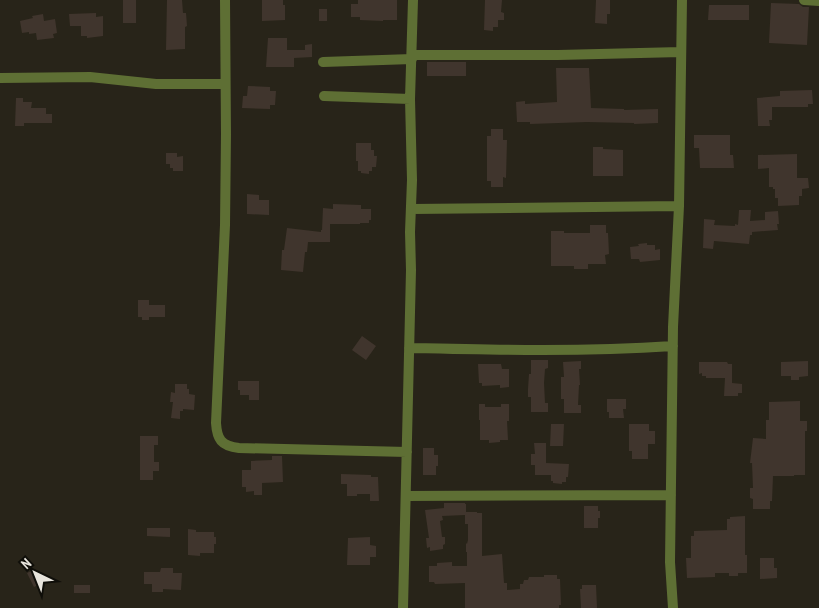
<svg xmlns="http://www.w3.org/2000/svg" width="819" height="608" font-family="'PT Sans Narrow',sans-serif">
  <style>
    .building { fill: #40352d }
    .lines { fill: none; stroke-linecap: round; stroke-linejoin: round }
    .minor { stroke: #5e6f34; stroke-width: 10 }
  </style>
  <rect width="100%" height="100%" fill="#282419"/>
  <path class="building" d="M123,0H136V23H123Z
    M167,0H182L183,13H186L187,26L185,27V49L166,50Z
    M262,0H283V5H285V20L262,21Z
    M358,0H397V20H383V21L360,20V17H351V4H358Z
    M485,0H502L501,12L504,13V20H498V27H493V31L484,30Z
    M596,0H610V14H607V24L595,23Z
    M771,3L799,4L803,7H809L807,45L769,43Z
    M709,5H749V20H708Z
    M319,9H327V21H319Z
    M96,13V17L103,16V36L87,38V36H81V26H70L69,14Z
    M43,14L44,21L55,19L57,33L53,34L54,38L37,40L36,33L29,34V32L22,33L20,21L33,18L32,16Z
    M268,38H287V50H305V45L312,44V57L294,58V67H266Z
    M427,62H466V76H427Z
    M556,68H589L591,108L624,109V110L658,109V123L634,124V123L587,122L530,124V122H517L516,102L525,101V104L557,102Z
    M248,86L270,87V91H276L275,105H270V109L242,108L243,96H247Z
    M812,90L813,104H808V107H772V120H769L770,126H758L757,98L780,96V91Z
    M16,98H23V102H32L31,108H46V114H52V123H24V126H15Z
    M491,129H503V140H507L506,178L503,177V187H491V181H487V136H491Z
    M694,135H730V155H733L734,168H700L699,148H694Z
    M356,143H371V150H374V156H377L376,167H372V171H369V174L361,173V171H358V161H356Z
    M593,147H603V149L623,150V176H593Z
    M166,153H177V157L183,156V171H173V168H170V164H166Z
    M797,154V178H808L809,188L802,189V196H799V205L778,206V198H775V189H773V187H769V168L758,169V155Z
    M247,194L259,195V200H269V215L247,214Z
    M333,204L361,205V209H371V220H369V223H360V224H330V242H308L307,252H305L303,272L281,270L282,250H284L287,228L321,232V230H322L323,208L333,209Z
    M739,210H751L750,221L765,220V212L778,211L779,224H777L778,230L752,232V235H750L749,244L714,241L713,249L703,248L704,219L715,220L714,225L735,226V224L738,225Z
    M590,225H606V233H608L609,254L605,255L606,264H588V269H574V266H551V231H564V233H590Z
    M647,243V245H655V250L660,249V260L640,262L639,259H631L630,247L639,246L638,244Z
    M138,300H149V305H165V317H149V320H142V317H138Z
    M362,336L376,346L366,360L352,350Z
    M531,360H548V368L545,369L544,383L545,403H548V412H531V397H528V389L529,374H531Z
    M581,361V369H579L580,385H579L578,405H581V413H564V399H561V377H564L563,362Z
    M808,361V376L799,377V380H791V376H781V362Z
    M699,362H727L728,364H732V383L742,384V393H738V396H724L725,378H706V376H702V373L699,374Z
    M478,364H501L502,369H509V387L500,388V385L482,386V383H479Z
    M238,381H259V400H249V395H240V390H238Z
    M175,384H187V389H189V394L195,395L194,410L183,409V411H180V419L171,418L173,402H170L171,392L175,393Z
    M607,399H626V409H623L624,418H609V412H607Z
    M800,401V421H807V431H805V475H794V476H773L772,501H770V509H753V499L750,498V488H753L752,463H750L753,438L766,439V420H769V402Z
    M479,404H485V407H501V404H509V421H507L508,440H500V442L489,443V440H480V420H479Z
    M551,424H564L563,446H550Z
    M629,424H649V431H655V444H648V459H632V451H629Z
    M140,436H158V445H154V462H159V471H153V480H140Z
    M534,443H546V463L569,464L568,477H566V482H562V484L553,483V481H551V475H535V465H531V454H535Z
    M423,448H434V455H438V466H436V475H423Z
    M272,456H282L283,482L262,483V495H254V491L246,492V487H242V470H251V461L272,460Z
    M341,474L371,475V477H378L379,501H370V494H357V496H347V484H341Z
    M444,503H465V504H466V512H477V513H482V556L502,554L504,583H507V590L520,589V584H523L524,580H528L529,577H544V575H557V579H560L561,605H559V608H465V583L435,584L434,582H429V566H437V563L452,562V566H467V552H466V543L467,544L468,540V524H465V515L442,516L443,520L440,521L442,537H445V544L443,545V549L430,551V547L427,548L426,538H429L425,510L444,508Z
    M584,506H598V511H600V518H598V528H584Z
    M745,516V555H747V573H738V576H729V573H715V577L687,578L686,558H691V536H694V531L727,530V519H730V517Z
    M147,528H170V537L147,536Z
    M188,529L196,530V532H214V537H216V544H214V553H200V556L188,555Z
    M370,537V545L376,546V557H370V565H347L348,538Z
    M760,558H774V568H777V578L760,579Z
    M161,568H173V573H182L181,590L163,589V592H152V584H144V572H160Z
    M33,570L40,584L34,587L27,573Z
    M74,585H90V593H74Z
    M582,585H596L597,608H581L580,589H582Z"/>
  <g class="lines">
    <path class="minor" d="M225,0L226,134L225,225L216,423C217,439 221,446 239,448L407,452
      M804,0L819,1
      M412,55H558L681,52
      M323,62L412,59
      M0,78L90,77L156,84H225
      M324,96L410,99
      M412,209L679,206
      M409,348C498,350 584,352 673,346
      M406,496L671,495
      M403,608L411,270L410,232L412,180L410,99L413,0
      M673,608L670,562L673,327L679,206L682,0"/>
  </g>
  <g transform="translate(35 573) rotate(317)" stroke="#0f0e09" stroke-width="4" paint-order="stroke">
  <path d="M0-4L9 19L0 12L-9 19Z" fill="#e8e5dd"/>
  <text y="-8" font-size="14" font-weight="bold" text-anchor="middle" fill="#e8e5dd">N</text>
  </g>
</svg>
